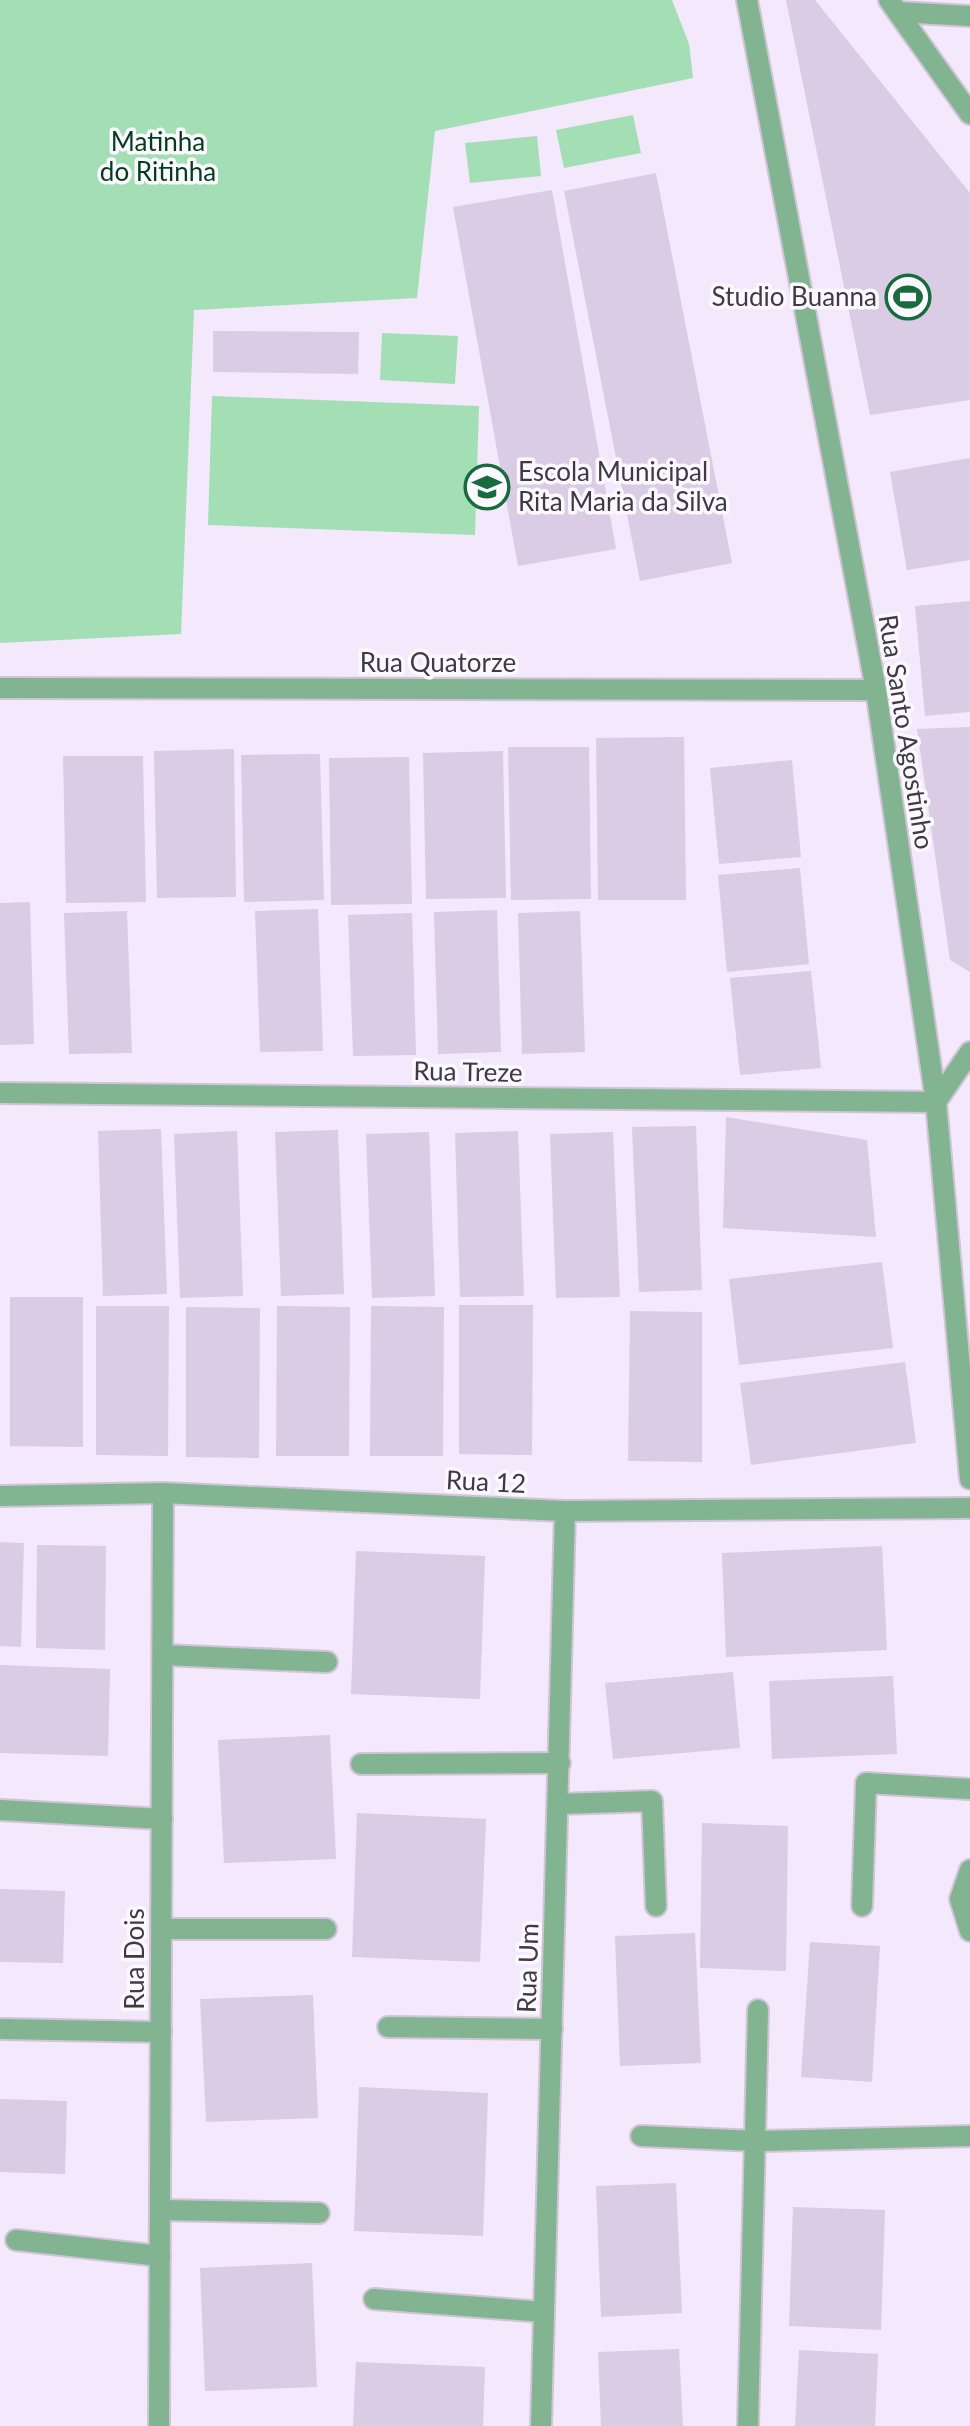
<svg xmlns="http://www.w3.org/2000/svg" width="970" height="2426" font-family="Lato,sans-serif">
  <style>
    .green { fill: #a3deb4 }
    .building { fill: #d9cce4 }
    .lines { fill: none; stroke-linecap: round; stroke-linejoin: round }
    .service-casing { stroke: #cfc5d7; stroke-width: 24 }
    .minor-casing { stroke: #cfc5d7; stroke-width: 24 }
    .tertiary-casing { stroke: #cfc5d7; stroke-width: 24 }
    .service { stroke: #83b491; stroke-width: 20 }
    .minor { stroke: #83b491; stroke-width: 20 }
    .tertiary { stroke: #83b491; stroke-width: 20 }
    .labels { text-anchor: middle; stroke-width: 7; stroke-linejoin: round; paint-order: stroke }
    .park-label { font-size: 26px; fill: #033d1e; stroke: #fcf9fe }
    .poi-label { font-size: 26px; fill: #3f3a44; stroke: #fcf9fe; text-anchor: end }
    .street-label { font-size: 26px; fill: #3f3a44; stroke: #fcf9fe }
  </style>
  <rect width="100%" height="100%" fill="#f3e8fc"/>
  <path class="green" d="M0,0H672L689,44L693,78L435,131L417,298L194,310L181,634L0,643Z
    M633,115L641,153L564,168L556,130Z
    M537,136L541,176L470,183L465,143Z
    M382,333L458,336L455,384L380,380Z
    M212,396L479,406L475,535L208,525Z"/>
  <path class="building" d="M786,0H815L970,193V400L870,415Z
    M656,173L732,563L640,581L564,191Z
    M552,190L616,549L518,566L453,207Z
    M213,331L359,332L358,374L213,372Z
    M970,458V560L907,570L890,472Z
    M970,601V712L925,716L915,606Z
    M970,727V972L950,960L917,729Z
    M684,737L686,900H598L596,738Z
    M508,747H589L591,899L511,900Z
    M234,749L236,897L157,898L154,751Z
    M503,751L506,898L426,899L423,753Z
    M320,754L324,900L244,902L241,755Z
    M63,756H143L146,902L66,903Z
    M409,757L412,904L331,905L329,758Z
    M792,760L801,857L719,864L710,768Z
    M800,868L809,964L727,972L718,875Z
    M30,902L34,1044L0,1045V903Z
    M318,909L323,1051L260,1052L255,911Z
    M497,910L501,1052L438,1054L434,912Z
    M127,911L132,1053L69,1054L64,913Z
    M580,911L585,1052L522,1054L518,913Z
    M412,913L416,1055L353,1056L348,915Z
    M811,971L821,1068L740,1075L730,978Z
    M726,1117L867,1140L876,1237L723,1228Z
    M696,1126L702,1290L639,1292L632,1127Z
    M161,1129L167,1294L103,1296L98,1131Z
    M338,1130L344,1294L281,1296L275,1132Z
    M237,1131L243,1296L180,1298L174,1134Z
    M518,1131L524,1296L460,1297L455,1133Z
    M429,1132L435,1296L372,1298L366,1134Z
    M613,1132L620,1297L556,1298L550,1134Z
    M882,1262L893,1348L739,1365L729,1279Z
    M10,1297H83V1447L10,1446Z
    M459,1305H533L532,1455L459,1454Z
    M96,1306H169L168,1456L96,1455Z
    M277,1306L350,1307L349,1456H276Z
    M371,1306L444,1307L443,1456H370Z
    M186,1307L260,1308L259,1458L186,1457Z
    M630,1311L702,1312V1462L628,1461Z
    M905,1362L916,1443L751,1465L740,1383Z
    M0,1542L24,1543L21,1647L0,1646Z
    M37,1545L106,1546L105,1650L36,1648Z
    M882,1546L887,1650L726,1657L722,1553Z
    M356,1551L485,1556L480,1699L351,1694Z
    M0,1665L110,1669L108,1756L0,1753Z
    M733,1672L740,1748L613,1759L605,1683Z
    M893,1676L897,1754L772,1759L769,1681Z
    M330,1735L336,1859L224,1863L218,1740Z
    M357,1813L486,1819L480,1962L352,1957Z
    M702,1823L788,1826L786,1971L700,1968Z
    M0,1889L65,1891L63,1963L0,1962Z
    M695,1933L701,2063L620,2066L615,1936Z
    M810,1942L880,1946L872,2082L801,2077Z
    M313,1995L318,2118L206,2122L200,1999Z
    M359,2087L488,2093L483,2236L354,2231Z
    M0,2099L67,2101L65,2174L0,2172Z
    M676,2183L682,2313L601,2317L596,2186Z
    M793,2207L885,2210L881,2330L789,2326Z
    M312,2263L317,2387L205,2391L200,2268Z
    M679,2349L683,2426H601L598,2352Z
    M799,2350L878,2354L875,2426H795Z
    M356,2362L485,2367L483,2426H353Z"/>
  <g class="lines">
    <g class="service-casing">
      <path id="service" d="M163,1655L327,1662
        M361,1764L560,1763
        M559,1804L652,1801L656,1906
        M0,1810L162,1819
        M862,1906L866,1783L970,1789
        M162,1929H326
        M388,2027L552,2029
        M2,2029L161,2032
        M641,2136L757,2141L970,2136
        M160,2210L319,2213
        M16,2240L160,2256
        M374,2299L544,2312
        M748,2426L758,2010"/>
    </g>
    <g class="minor-casing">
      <path id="minor" d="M898,12L970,16
        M0,688L876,690
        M0,1093L936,1102L970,1052
        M0,1496L163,1493L565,1511L970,1508
        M159,2426L163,1493
        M541,2426L565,1511"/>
    </g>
    <g class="tertiary-casing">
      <path id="tertiary" d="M747,0L876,690L936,1102L970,1479
        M889,0L970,114
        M970,1870L960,1899L970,1931"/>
    </g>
    <use href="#service" class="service"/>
    <use href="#minor" class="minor"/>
    <use href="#tertiary" class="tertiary"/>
  </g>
  <defs>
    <g id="stadium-ring" transform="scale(2.3)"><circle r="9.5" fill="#fcf9fe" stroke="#176b3c" stroke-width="1.5"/><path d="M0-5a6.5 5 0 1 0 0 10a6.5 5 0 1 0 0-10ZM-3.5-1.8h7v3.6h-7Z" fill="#176b3c"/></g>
    <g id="school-ring" transform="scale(2.3)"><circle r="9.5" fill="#fcf9fe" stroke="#176b3c" stroke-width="1.5"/><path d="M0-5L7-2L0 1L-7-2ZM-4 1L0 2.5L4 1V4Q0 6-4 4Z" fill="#176b3c"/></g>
  </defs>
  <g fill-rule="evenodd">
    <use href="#stadium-ring" x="908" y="297"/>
    <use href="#school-ring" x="487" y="487"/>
  </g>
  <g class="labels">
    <g class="park-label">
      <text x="158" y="151">Matinha<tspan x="158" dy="30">do Ritinha</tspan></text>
    </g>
    <g class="poi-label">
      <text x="877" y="306">Studio Buanna</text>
      <text x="518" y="481" text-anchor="start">Escola Municipal<tspan x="518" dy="30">Rita Maria da Silva</tspan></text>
    </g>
    <g class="street-label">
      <text x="438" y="672">Rua Quatorze</text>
      <text transform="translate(906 732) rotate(81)" y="9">Rua Santo Agostinho</text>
      <text transform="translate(468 1072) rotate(1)" y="9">Rua Treze</text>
      <text transform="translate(486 1482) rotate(3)" y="9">Rua 12</text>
      <text transform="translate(135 1959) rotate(-90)" y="9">Rua Dois</text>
      <text transform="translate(528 1968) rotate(-88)" y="9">Rua Um</text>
    </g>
  </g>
</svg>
